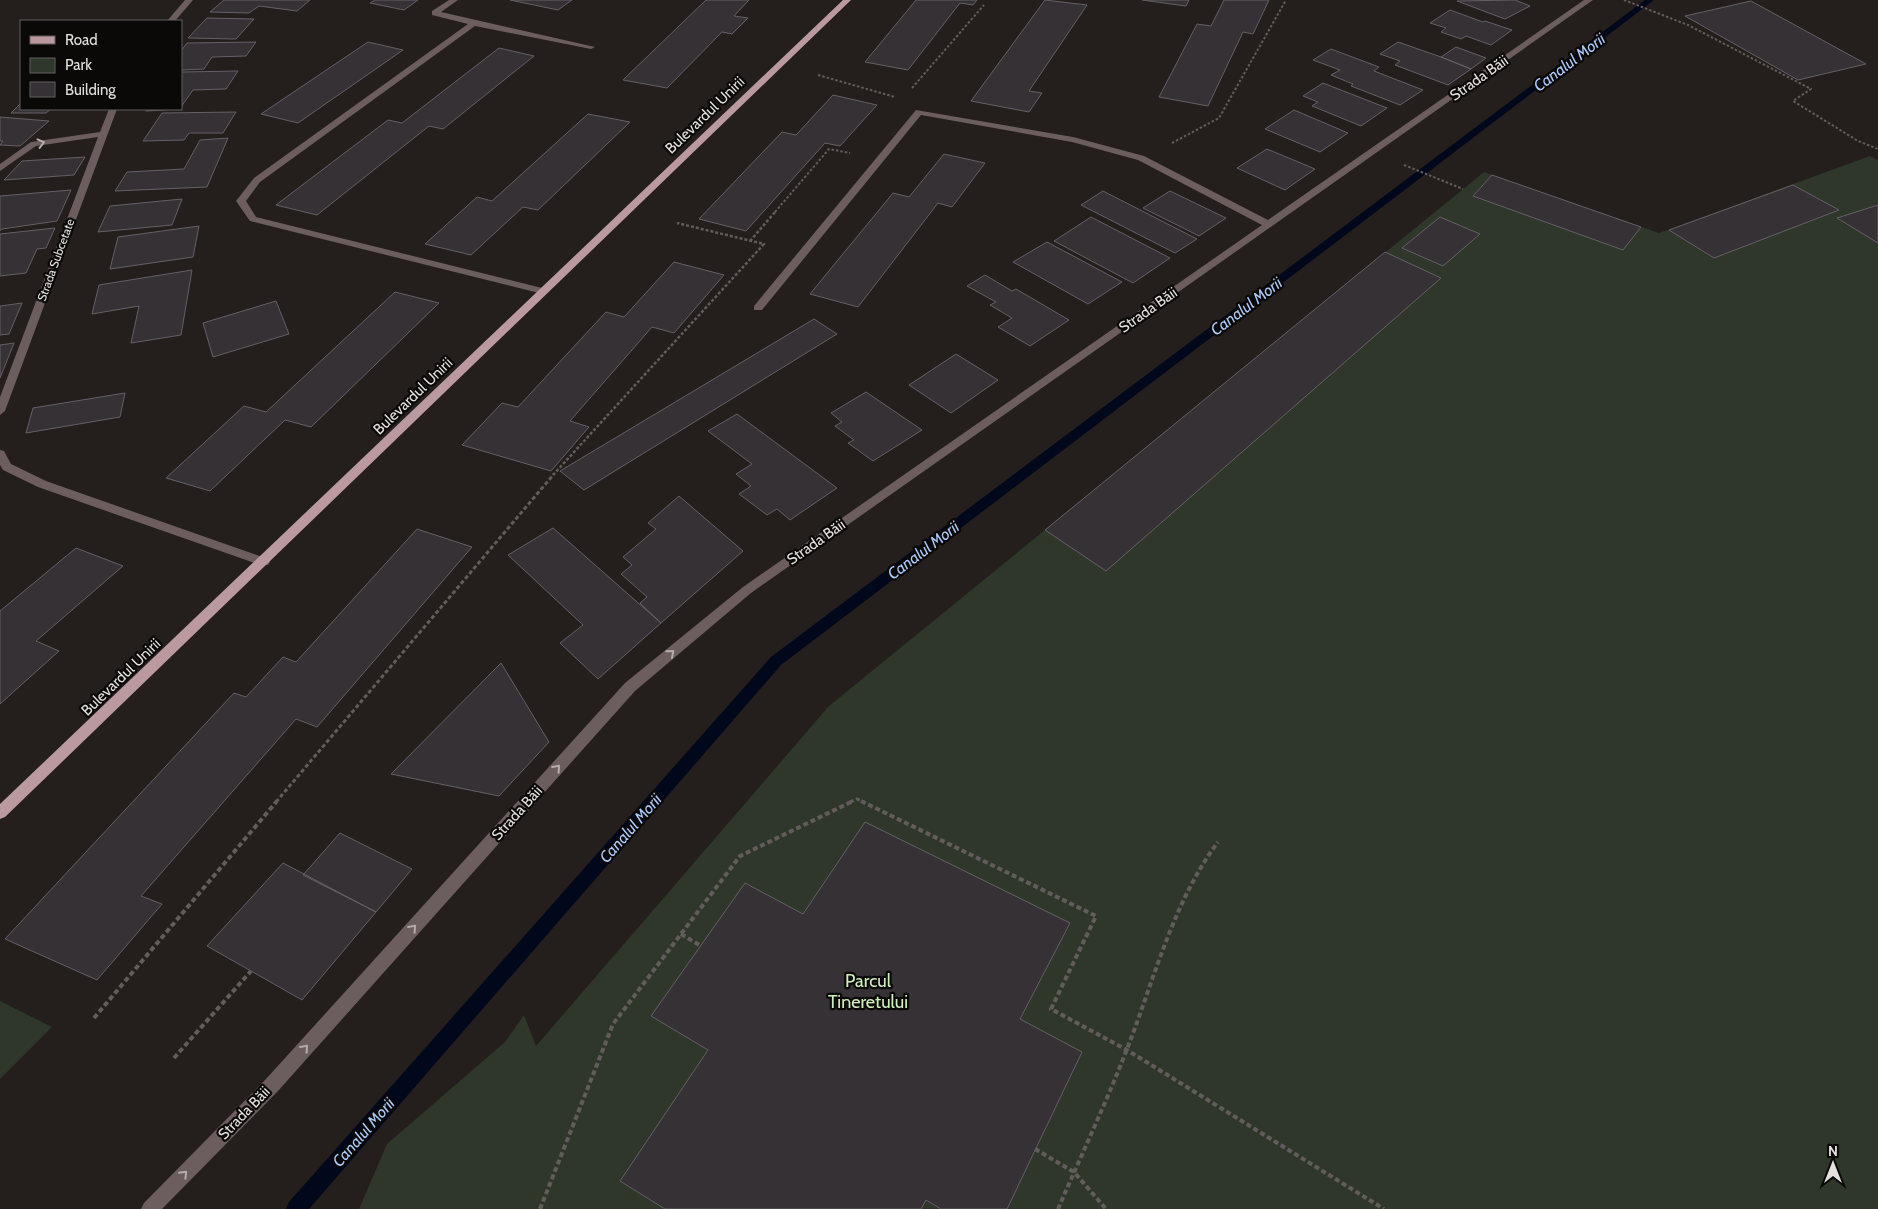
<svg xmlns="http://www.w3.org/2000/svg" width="1878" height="1209" font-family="Cabin,sans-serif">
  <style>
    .green { fill: #2e3729 }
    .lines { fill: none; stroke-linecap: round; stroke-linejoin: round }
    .stream { fill: #01081c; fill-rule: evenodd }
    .building { fill: #353135; stroke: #656066 }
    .path-far3 { stroke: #625d5b; stroke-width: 2; stroke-dasharray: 2.5 2; stroke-linecap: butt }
    .path-far2 { stroke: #625d5b; stroke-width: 2.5; stroke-dasharray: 3 2; stroke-linecap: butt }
    .path-far1 { stroke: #625d5b; stroke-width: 3; stroke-dasharray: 4 2.5; stroke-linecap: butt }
    .path { stroke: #625d5b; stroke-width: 4; stroke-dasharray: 5 3; stroke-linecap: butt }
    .minor { fill: #6c5d5f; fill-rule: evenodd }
    .major { fill: #ba9a9f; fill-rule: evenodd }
    .oneway { stroke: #b4acab }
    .labels { text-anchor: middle; stroke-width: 4.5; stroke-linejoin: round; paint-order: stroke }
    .far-street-label { font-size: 12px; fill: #e4e0de; stroke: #0b0908 }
    .street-label { font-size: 15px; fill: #e4e0de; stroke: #0b0908 }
    .water-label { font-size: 16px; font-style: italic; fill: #accbfb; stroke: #0b0908 }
    .near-park-label { font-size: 18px; fill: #cfefbc; stroke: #0b0908 }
  </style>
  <rect width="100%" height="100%" fill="#241e1c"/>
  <path class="green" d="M1870,156L1878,160V1209H359L387,1144L505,1042L524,1015L536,1046L829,706L1484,172L1659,233Z
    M0,1001L52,1027L0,1079Z"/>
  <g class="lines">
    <path class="stream" d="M1645,0H1654L781,665L309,1209H286L289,1202L771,657Z"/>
  </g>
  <path class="building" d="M224,0H310L297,11L259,6L249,13L210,12Z
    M375,0H418L404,10L370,3Z
    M510,0H572L558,10Z
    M706,0H749L734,16L748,18L732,34L722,32L667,88L623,80Z
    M916,0H977L973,5L960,3L908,70L865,62Z
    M1045,0L1087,5L1029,91L1042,93L1029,112L971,101Z
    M1142,0H1189L1186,6Z
    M1224,0H1269L1253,34L1243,32L1208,106L1159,97L1197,24L1211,26Z
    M1515,0L1530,6L1505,19L1457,1Z
    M1751,1L1866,64L1798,80L1685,16Z
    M1450,10L1483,22L1485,21L1512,30L1491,45L1466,36L1461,39L1441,32L1446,28L1430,23Z
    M207,18L254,19L236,39L188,38Z
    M256,42L246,56L212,57L204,69L181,70V51L187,43Z
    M368,42L403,50L298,123L261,114Z
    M1398,42L1441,57L1471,69L1448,85L1395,65L1400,61L1380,54Z
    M1456,47L1486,58L1471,69L1441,57Z
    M499,48L534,56L443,129L429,126L317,215L276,205L388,120L402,123Z
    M1331,49L1379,67L1374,71L1423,90L1400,105L1351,86L1353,84L1331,75L1340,70L1313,60Z
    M238,71L226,89L193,90L181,107V72Z
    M1323,83L1387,108L1361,126L1312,106L1318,102L1303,96Z
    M833,95L877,105L840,146L825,143L746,231L699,219L782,132L796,135Z
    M21,103V109H51L46,113H11Z
    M147,109H180L146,111Z
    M1294,110L1348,133L1320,152L1265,129Z
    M236,112L223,133H189L184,140L143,141L162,113Z
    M588,114L630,122L538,210L523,207L471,255L425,244L477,197L492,201Z
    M0,117L49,121L20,146L0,145L3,141H0Z
    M228,138L207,187L115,191L127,172L184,169L200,140Z
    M1267,149L1315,169L1285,190L1237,168Z
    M944,154L985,163L952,207L938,203L858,307L810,294L893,193L909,197Z
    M85,157L74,175L4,180L22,161Z
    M1492,175L1641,227L1623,250L1473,196Z
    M1793,185L1839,210L1714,258L1669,230Z
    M71,190L57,221L2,229L0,231V196Z
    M1103,191L1197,239L1175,253L1081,205Z
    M1170,191L1226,218L1199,236L1143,208Z
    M182,199L172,225L98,232L110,206Z
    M1878,205V243L1837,218Z
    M1091,217L1170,258L1133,283L1054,241Z
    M1440,217L1480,234L1443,266L1402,248Z
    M199,226L193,257L110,269L118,237Z
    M55,228L46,248L37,249L26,273L0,276V234Z
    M1047,242L1122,282L1088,304L1013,262Z
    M1385,252L1441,278L1106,571L1045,530Z
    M674,262L724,275L674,333L652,327L570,421L589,427L551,471L462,445L502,403L518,407L606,312L624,317Z
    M192,270L181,335L131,343L139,306L92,314L99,285Z
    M985,275L1012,291L1016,289L1069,320L1030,346L998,327L1012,318L990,305L996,302L967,286Z
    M395,292L439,303L311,427L285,420L210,491L166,478L244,406L266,412Z
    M276,301L289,334L213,357L203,323Z
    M22,303L9,334L0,335V306Z
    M814,319L837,334L584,490L560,471Z
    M14,343L0,378V345Z
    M956,354L998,380L951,413L909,385Z
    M866,392L922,430L873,461L848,443L854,440L835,426L842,422L831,413Z
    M125,393L120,417L26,433L33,408Z
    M737,414L837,488L790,520L777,509L767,515L739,494L751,486L736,474L752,464L708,431Z
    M679,496L743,551L661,623L640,603L647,597L621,574L632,565L623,557L656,529L648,523Z
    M553,528L661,623L598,679L560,643L583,625L508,555Z
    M417,529L472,547L317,727L296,719L141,896L162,904L97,980L5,939L234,693L246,697L283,657L296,662Z
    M76,548L123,566L36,641L59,651L0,704V611Z
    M501,663L549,742L499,796L391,774Z
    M865,822L1070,923L1020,1019L1082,1052L1007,1209H941L926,1200L921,1209H665L620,1181L708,1050L651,1016L745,883L803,914Z
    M340,833L412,869L376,912L303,875Z
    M283,863L376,912L302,1000L207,946Z"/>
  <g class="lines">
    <path class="path-far3" d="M1624,0L1688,25L1811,89L1793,101L1858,141L1878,149
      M818,75L895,97
      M912,88L984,5
      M1172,143L1219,118L1286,0
      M1404,165L1463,189
      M775,212L829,149L850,153"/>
    <path class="path-far2" d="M750,241L776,211
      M553,475L764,244L677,223"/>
    <path class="path-far1" d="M276,802L554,474
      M850,802L857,799L864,802"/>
    <path class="path" d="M861,801L1096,916L1051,1009L1127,1050L1384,1209
      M681,934L701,946
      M94,1018L277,801
      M174,1058L251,971
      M1035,1149L1074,1172L1106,1209
      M540,1209L613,1024L740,856L853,801
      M1058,1209C1081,1156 1106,1103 1127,1049C1154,980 1173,902 1218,842"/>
    <path class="minor" d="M185,0H193L175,21H167Z
      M449,0H458L441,12L595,47L591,49L475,26L260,182L246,201L256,217L546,289V293L543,294L250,221L236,201L254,178L468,24L432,15V11Z
      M1584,0H1593L751,593L635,691L278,1091L162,1209H141L144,1203L266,1079L625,683L743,587L1262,225L1138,160L1072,142L921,115L762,310H754V306L916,110L1073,137L1144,156L1268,220Z
      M109,109H117L5,411L0,415V397L98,137L36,146L0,171V164L31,142L100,132Z
      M0,450L4,451L11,464L46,481L268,559L270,562L268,565H260L38,487L3,470L0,465Z"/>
    <path class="major" d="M843,0H851L5,817L0,819V804Z"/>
  </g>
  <defs><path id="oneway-chevron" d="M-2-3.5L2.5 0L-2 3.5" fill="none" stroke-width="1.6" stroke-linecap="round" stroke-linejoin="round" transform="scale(1.25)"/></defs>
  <g class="oneway">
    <use href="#oneway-chevron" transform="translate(41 143) rotate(-14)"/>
    <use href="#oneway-chevron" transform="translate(671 653) rotate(-40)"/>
    <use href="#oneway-chevron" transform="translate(557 768) rotate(-48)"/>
    <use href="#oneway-chevron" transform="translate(413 928) rotate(-48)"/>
    <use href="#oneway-chevron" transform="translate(305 1048) rotate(-48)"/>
    <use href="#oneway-chevron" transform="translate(184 1174) rotate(-46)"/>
  </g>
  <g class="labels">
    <g class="far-street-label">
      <text transform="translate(56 260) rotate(-70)" y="4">Strada Subcetate</text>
    </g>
    <g class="street-label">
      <text transform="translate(1479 78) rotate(-35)" y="5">Strada Băii</text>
      <text transform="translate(705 115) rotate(-44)" y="5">Bulevardul Unirii</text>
      <text transform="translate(1148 310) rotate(-35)" y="5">Strada Băii</text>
      <text transform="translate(413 396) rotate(-44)" y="5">Bulevardul Unirii</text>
      <text transform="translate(816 542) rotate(-35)" y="5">Strada Băii</text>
      <text transform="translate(121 677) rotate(-44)" y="5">Bulevardul Unirii</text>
      <text transform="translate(517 813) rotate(-48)" y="5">Strada Băii</text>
      <text transform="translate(244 1113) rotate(-46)" y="5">Strada Băii</text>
    </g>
    <g class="water-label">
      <text transform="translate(1569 62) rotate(-37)" y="6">Canalul Morii</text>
      <text transform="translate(1246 306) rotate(-37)" y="6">Canalul Morii</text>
      <text transform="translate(923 550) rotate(-37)" y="6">Canalul Morii</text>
      <text transform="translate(630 828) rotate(-49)" y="6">Canalul Morii</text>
      <text transform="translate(363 1132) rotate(-49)" y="6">Canalul Morii</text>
    </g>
    <g class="near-park-label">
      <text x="868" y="987">Parcul<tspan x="868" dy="21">Tineretului</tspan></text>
    </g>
  </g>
  <rect x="20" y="20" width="162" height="90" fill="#0b0908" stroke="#625f5e"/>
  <rect x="30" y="36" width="25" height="8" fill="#ba9a9f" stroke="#625f5e"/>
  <text x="65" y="45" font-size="15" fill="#e4e0de">Road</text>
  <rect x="30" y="58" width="25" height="15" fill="#2e3729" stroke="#625f5e"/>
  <text x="65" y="70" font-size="15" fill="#e4e0de">Park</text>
  <rect x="30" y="82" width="25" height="15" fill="#353135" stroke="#625f5e"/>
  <text x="65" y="95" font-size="15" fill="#e4e0de">Building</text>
  <g transform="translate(1833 1164)" stroke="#0b0908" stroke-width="4" paint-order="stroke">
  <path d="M0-4L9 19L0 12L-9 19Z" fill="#e4e0de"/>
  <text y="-8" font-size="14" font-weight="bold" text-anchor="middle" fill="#e4e0de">N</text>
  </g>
</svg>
